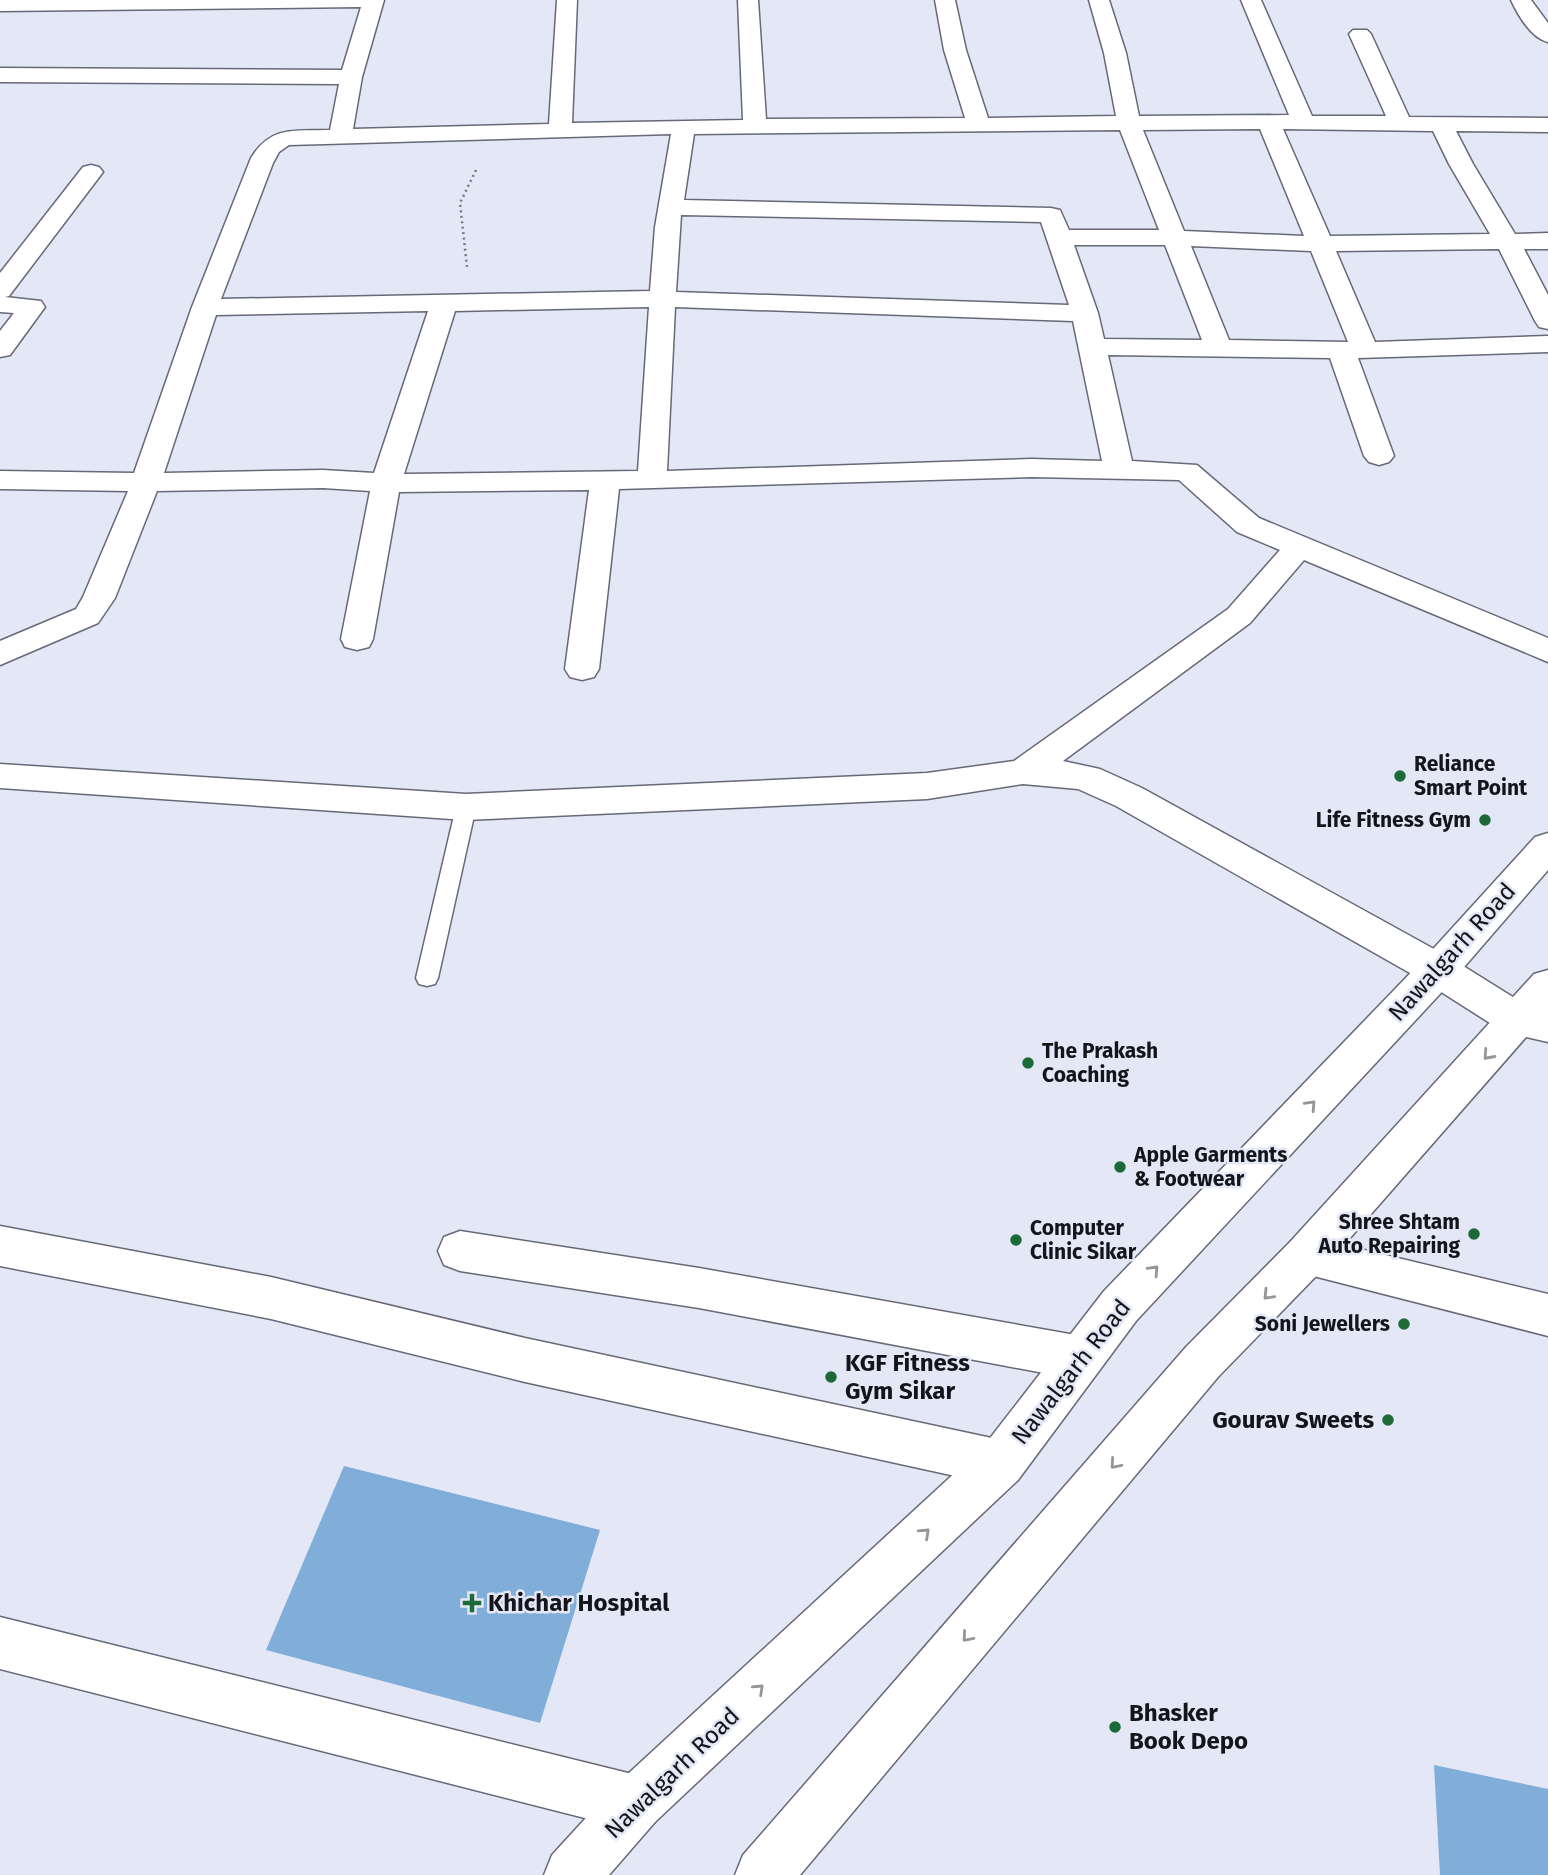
<svg xmlns="http://www.w3.org/2000/svg" width="1548" height="1875" font-family="'Fira Sans',sans-serif">
  <style>
    .building { fill: #81add9 }
    .lines { fill: none; stroke-linecap: round; stroke-linejoin: round }
    .lane-casing { stroke: #666976; stroke-width: 3 }
    .street-casing { stroke: #666976; stroke-width: 3 }
    .secondary-casing { stroke: #666976; stroke-width: 3 }
    .path { stroke: #777983; stroke-width: 2.5; stroke-dasharray: 2 3.5; stroke-linecap: butt }
    .lane { fill: #fff; fill-rule: evenodd }
    .street { fill: #fff; fill-rule: evenodd }
    .secondary { fill: #fff; fill-rule: evenodd }
    .oneway { stroke: #959698 }
    .poi-dot { fill: #1d6938; stroke: #e3e7f6; stroke-width: 2.5 }
    .labels { text-anchor: middle; stroke-width: 5; stroke-linejoin: round; paint-order: stroke }
    .poi-label { font-size: 21px; font-weight: bold; fill: #14151a; stroke: #e3e7f6; text-anchor: start }
    .near-street-label { font-size: 24px; fill: #14151a; stroke: #e3e7f6 }
    .near-poi-label { font-size: 24px; font-weight: bold; fill: #14151a; stroke: #e3e7f6; text-anchor: start }
  </style>
  <rect width="100%" height="100%" fill="#e3e7f6"/>
  <path class="building" d="M344,1466L600,1530L540,1723L266,1650Z
    M1434,1765L1548,1789V1875H1440Z"/>
  <g class="lines">
    <g class="lane-casing">
      <path id="lane" d="M466,800L473,802L476,807L438,978L435,984L427,986L419,984L416,978L456,807L459,802Z"/>
    </g>
    <g class="street-casing">
      <path id="street" d="M0,0H384L362,77L353,129L549,124L557,0H577L572,123L743,120L738,0H758L766,119L965,118L944,50L935,0H955L966,50L988,118L1116,116L1104,53L1089,0H1109L1126,53L1139,116L1289,115L1241,0H1261L1312,116H1386L1349,34L1353,30H1367L1371,34L1409,117L1548,118V132L1456,131L1473,164L1515,234L1548,233V249H1524L1548,295V329L1539,327L1535,321L1499,249L1336,251L1375,342L1548,336V352L1358,358L1394,456L1389,462L1379,465L1369,462L1364,456L1330,358L1108,355L1132,461L1197,465L1259,518L1548,638V662L1304,560L1250,623L1063,761L1100,769L1142,788L1452,959L1527,1006L1548,1010V1042L1504,1032L1424,981L1116,806L1078,789L1023,784L927,799L466,820L0,788V764L466,794L927,773L1014,761L1228,609L1280,550L1237,532L1179,480L1032,477L619,489L599,669L594,677L582,680L570,677L565,669L589,490L399,492L373,639L369,647L357,650L345,647L341,639L370,491L323,488L157,491L115,598L98,623L0,665V641L76,609L83,597L128,491L0,489V471L134,473L192,307L251,158C271,125 295,131 330,130L339,84L0,82V68L342,70L361,7L0,11ZM1260,129L1304,236L1184,231L1143,130ZM1283,129L1433,131L1449,164L1490,234L1330,236ZM1120,130L1159,230H1069L1060,210L1051,208L684,200L694,134ZM671,134L655,227L650,291L221,299L273,163L279,152L289,145ZM681,215L1041,222L1069,305L676,292ZM1074,245H1165L1202,340L1104,339L1098,313ZM1191,246L1311,251L1348,342L1229,340ZM649,307L638,471L404,474L455,311ZM675,307L1073,321L1102,461L1032,459L667,471ZM428,311L374,473L323,470L164,473L216,315Z
        M1511,0H1531L1548,23V42C1531,38 1518,15 1511,0Z
        M91,165L99,167L103,172L9,296L5,297L41,301L45,307L10,355L0,357V331L14,313L0,312V273L83,167Z
        M0,1226L271,1277L525,1338L1001,1440L1018,1446L1025,1463L1018,1480L1001,1486L525,1382L271,1319L0,1266Z
        M460,1231L699,1268L1081,1336L1097,1343L1104,1358L1097,1373L1081,1380L699,1308L460,1271L444,1265L438,1251L444,1237Z
        M1306,1236L1548,1294V1336L1290,1270L1284,1256L1290,1242Z
        M0,1617L636,1775L655,1784L664,1803L655,1822L636,1831L0,1669Z"/>
    </g>
    <g class="secondary-casing">
      <path id="secondary" d="M1548,833V870L1452,981L1136,1321L1018,1480L655,1822L609,1875H544L552,1855L617,1784L984,1446L1104,1291L1424,959L1535,837Z
        M1548,970V1012L1322,1270L1218,1377L800,1875H735L743,1855L1186,1347L1290,1242L1534,974Z"/>
    </g>
    <path class="path" d="M467,267L460,203L477,168"/>
    <use href="#lane" class="lane"/>
    <use href="#street" class="street"/>
    <use href="#secondary" class="secondary"/>
  </g>
  <defs><path id="oneway-chevron" d="M-2-3.5L2.5 0L-2 3.5" fill="none" stroke-width="1.6" stroke-linecap="round" stroke-linejoin="round" transform="scale(1.75)"/></defs>
  <g class="oneway">
    <use href="#oneway-chevron" transform="translate(1488 1055) rotate(132)"/>
    <use href="#oneway-chevron" transform="translate(1311 1105) rotate(-47)"/>
    <use href="#oneway-chevron" transform="translate(1154 1270) rotate(-47)"/>
    <use href="#oneway-chevron" transform="translate(1268 1295) rotate(134)"/>
    <use href="#oneway-chevron" transform="translate(1115 1464) rotate(131)"/>
    <use href="#oneway-chevron" transform="translate(925 1533) rotate(-43)"/>
    <use href="#oneway-chevron" transform="translate(967 1637) rotate(131)"/>
    <use href="#oneway-chevron" transform="translate(759 1689) rotate(-43)"/>
  </g>
  <g class="poi-dot">
    <circle cx="1400" cy="776" r="7"/>
    <circle cx="1485" cy="820" r="7"/>
    <circle cx="1028" cy="1063" r="7"/>
    <circle cx="1120" cy="1167" r="7"/>
    <circle cx="1474" cy="1234" r="7"/>
    <circle cx="1016" cy="1240" r="7"/>
    <circle cx="1404" cy="1324" r="7"/>
    <circle cx="831" cy="1377" r="7"/>
    <circle cx="1388" cy="1420" r="7"/>
    <path d="M468.5 1592.5h7v7h7v7h-7v7h-7v-7h-7v-7h7z"/>
    <circle cx="1115" cy="1727" r="7"/>
  </g>
  <g class="labels">
    <g class="poi-label">
      <text x="1414" y="771">Reliance<tspan x="1414" dy="24">Smart Point</tspan></text>
      <text x="1471" y="827" text-anchor="end">Life Fitness Gym</text>
      <text x="1042" y="1058">The Prakash<tspan x="1042" dy="24">Coaching</tspan></text>
      <text x="1134" y="1162">Apple Garments<tspan x="1134" dy="24">&amp; Footwear</tspan></text>
      <text x="1460" y="1229" text-anchor="end">Shree Shtam<tspan x="1460" dy="24">Auto Repairing</tspan></text>
      <text x="1030" y="1235">Computer<tspan x="1030" dy="24">Clinic Sikar</tspan></text>
      <text x="1390" y="1331" text-anchor="end">Soni Jewellers</text>
    </g>
    <g class="near-street-label">
      <text transform="translate(1452 952) rotate(-48)" y="8">Nawalgarh Road</text>
      <text transform="translate(1071 1372) rotate(-52)" y="8">Nawalgarh Road</text>
      <text transform="translate(672 1773) rotate(-44)" y="8">Nawalgarh Road</text>
    </g>
    <g class="near-poi-label">
      <text x="845" y="1371">KGF Fitness<tspan x="845" dy="28">Gym Sikar</tspan></text>
      <text x="1374" y="1428" text-anchor="end">Gourav Sweets</text>
      <text x="488" y="1611">Khichar Hospital</text>
      <text x="1129" y="1721">Bhasker<tspan x="1129" dy="28">Book Depo</tspan></text>
    </g>
  </g>
</svg>
